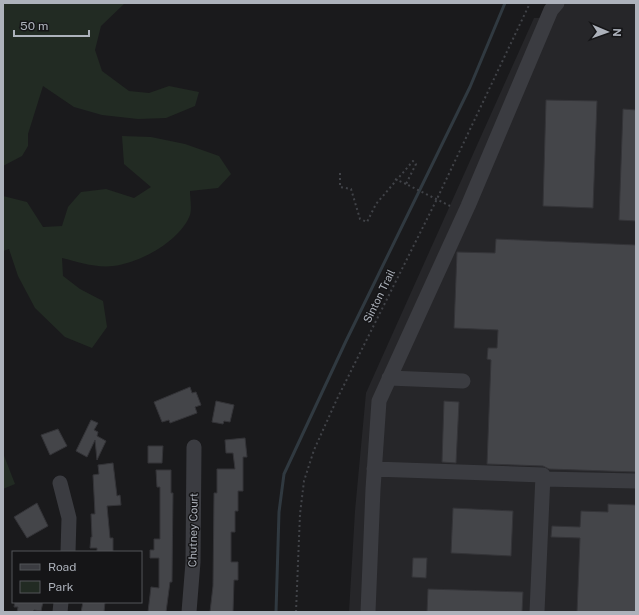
<svg xmlns="http://www.w3.org/2000/svg" width="639" height="615" font-family="'Public Sans',sans-serif">
  <style>
    .built { fill: #262629 }
    .green { fill: #222b23 }
    .lines { fill: none; stroke-linecap: round; stroke-linejoin: round }
    .stream { stroke: #303940; stroke-width: 3 }
    .building { fill: #444549; stroke: #343438 }
    .path { stroke: #414348; stroke-width: 2; stroke-dasharray: 2 3; stroke-linecap: butt }
    .minor { stroke: #3b3c41; stroke-width: 15 }
    .labels { text-anchor: middle; stroke-width: 3; stroke-linejoin: round; paint-order: stroke }
    .street-label { font-size: 11px; fill: #adb2bb; stroke: #151517 }
  </style>
  <rect width="100%" height="100%" fill="#1a1a1c"/>
  <path class="built" d="M562,3H636V612H349L355,511L366,393L534,18H543Z"/>
  <path class="green" d="M3,3H125L101,26L95,50L102,71L129,91L149,93L169,86L199,92L195,106L166,118L138,119L102,115L74,107L43,86L28,134V146L22,156L3,166Z
    M122,136L151,137L185,144L219,156L231,174L218,188L190,191C190,198 192,208 190,215C180,241 140,263 113,266C96,268 78,262 62,258L63,276L80,289L103,301L107,327L92,348L65,337L35,308L18,276L9,249L3,251V196L27,202L43,227L62,226L68,207L81,192L106,189L134,198L151,187L124,164Z
    M3,453L15,484L3,489Z"/>
  <g class="lines">
    <path class="stream" d="M276,612L279,512L284,474L346,341L470,87L505,3"/>
  </g>
  <path class="building" d="M546,100L597,101L593,208L543,206Z
    M623,109L636,110V221L619,220Z
    M496,239L636,245V472L549,469L543,466L487,464L491,360L487,359L488,348H497L498,330L454,328L457,252L495,253Z
    M190,387L192,393L196,392L201,405L195,407L197,413L170,423L169,420L162,422L154,402Z
    M216,401L234,405L230,422L224,421L223,424L212,422Z
    M444,401L459,402L456,463L442,462Z
    M91,420L98,423L94,430L98,432L97,436L106,441L97,460L95,440L87,457L76,451Z
    M58,429L67,446L50,455L41,435Z
    M245,438L247,457H243V491H238V511H235V532H231V562H238V580H234L233,612H210L213,586L214,493H217V469H235L233,453H226L225,440Z
    M148,446H163L162,463H148Z
    M113,463L117,496L120,495L121,505L107,506L110,538H113V552H97V548H90L91,537H92L91,514H95L93,475L99,474L98,465Z
    M156,470H171V493H173L172,582H170L166,612H148L151,587L159,588V558H150V550H154V539H160V487H157Z
    M37,503L48,526L27,538L14,517Z
    M608,504L636,505V612H577L580,538L551,537L552,526L580,527L581,511L608,512Z
    M453,508L513,511L511,556L451,553Z
    M413,558H427L426,578L412,577Z
    M428,589L523,592L522,612H427Z
    M15,602H43L41,611L34,610L33,612H17L18,607H14Z
    M83,602H105L104,612H81Z"/>
  <g class="lines">
    <path class="path" d="M340,173V187L351,189L360,219L367,222L376,204L413,161L416,164L406,184L450,206
      M395,179L406,184
      M296,612L300,514L304,481L314,450L337,399L436,201L530,3"/>
    <path class="minor" d="M389,378L463,381
      M374,469L543,475L537,612
      M543,479L636,481
      M60,483L69,518L68,552
      M60,612L61,602
      M189,612L193,562L194,447
      M368,612L373,489L379,401L468,206L551,10L557,3"/>
  </g>
  <g class="labels">
    <g class="street-label">
      <text transform="translate(379 296) rotate(-64)" y="4">Sinton Trail</text>
      <text transform="translate(193 530) rotate(-89)" y="4">Chutney Court</text>
    </g>
  </g>
  <rect width="639" height="615" fill="none" stroke="#adb2bb" stroke-width="8"/>
  <rect x="12" y="551" width="130" height="52" fill="#151517" stroke="#525459"/>
  <rect x="20" y="564" width="20" height="6" fill="#3b3c41" stroke="#525459"/>
  <text x="48" y="571" font-size="12" fill="#adb2bb">Road</text>
  <rect x="20" y="581" width="20" height="12" fill="#222b23" stroke="#525459"/>
  <text x="48" y="591" font-size="12" fill="#adb2bb">Park</text>
  <g transform="translate(607 32) rotate(92)" stroke="#151517" stroke-width="3" paint-order="stroke">
  <path d="M0-3L7 15L0 10L-7 15Z" fill="#adb2bb"/>
  <text y="-6" font-size="11" font-weight="bold" text-anchor="middle" fill="#adb2bb">N</text>
  </g>
  <path d="M14 30v6h75v-6" fill="none" stroke="#adb2bb" stroke-width="2"/>
  <text x="20" y="30" font-size="12" fill="#adb2bb" stroke="#151517" stroke-width="3" paint-order="stroke">50 m</text>
</svg>
